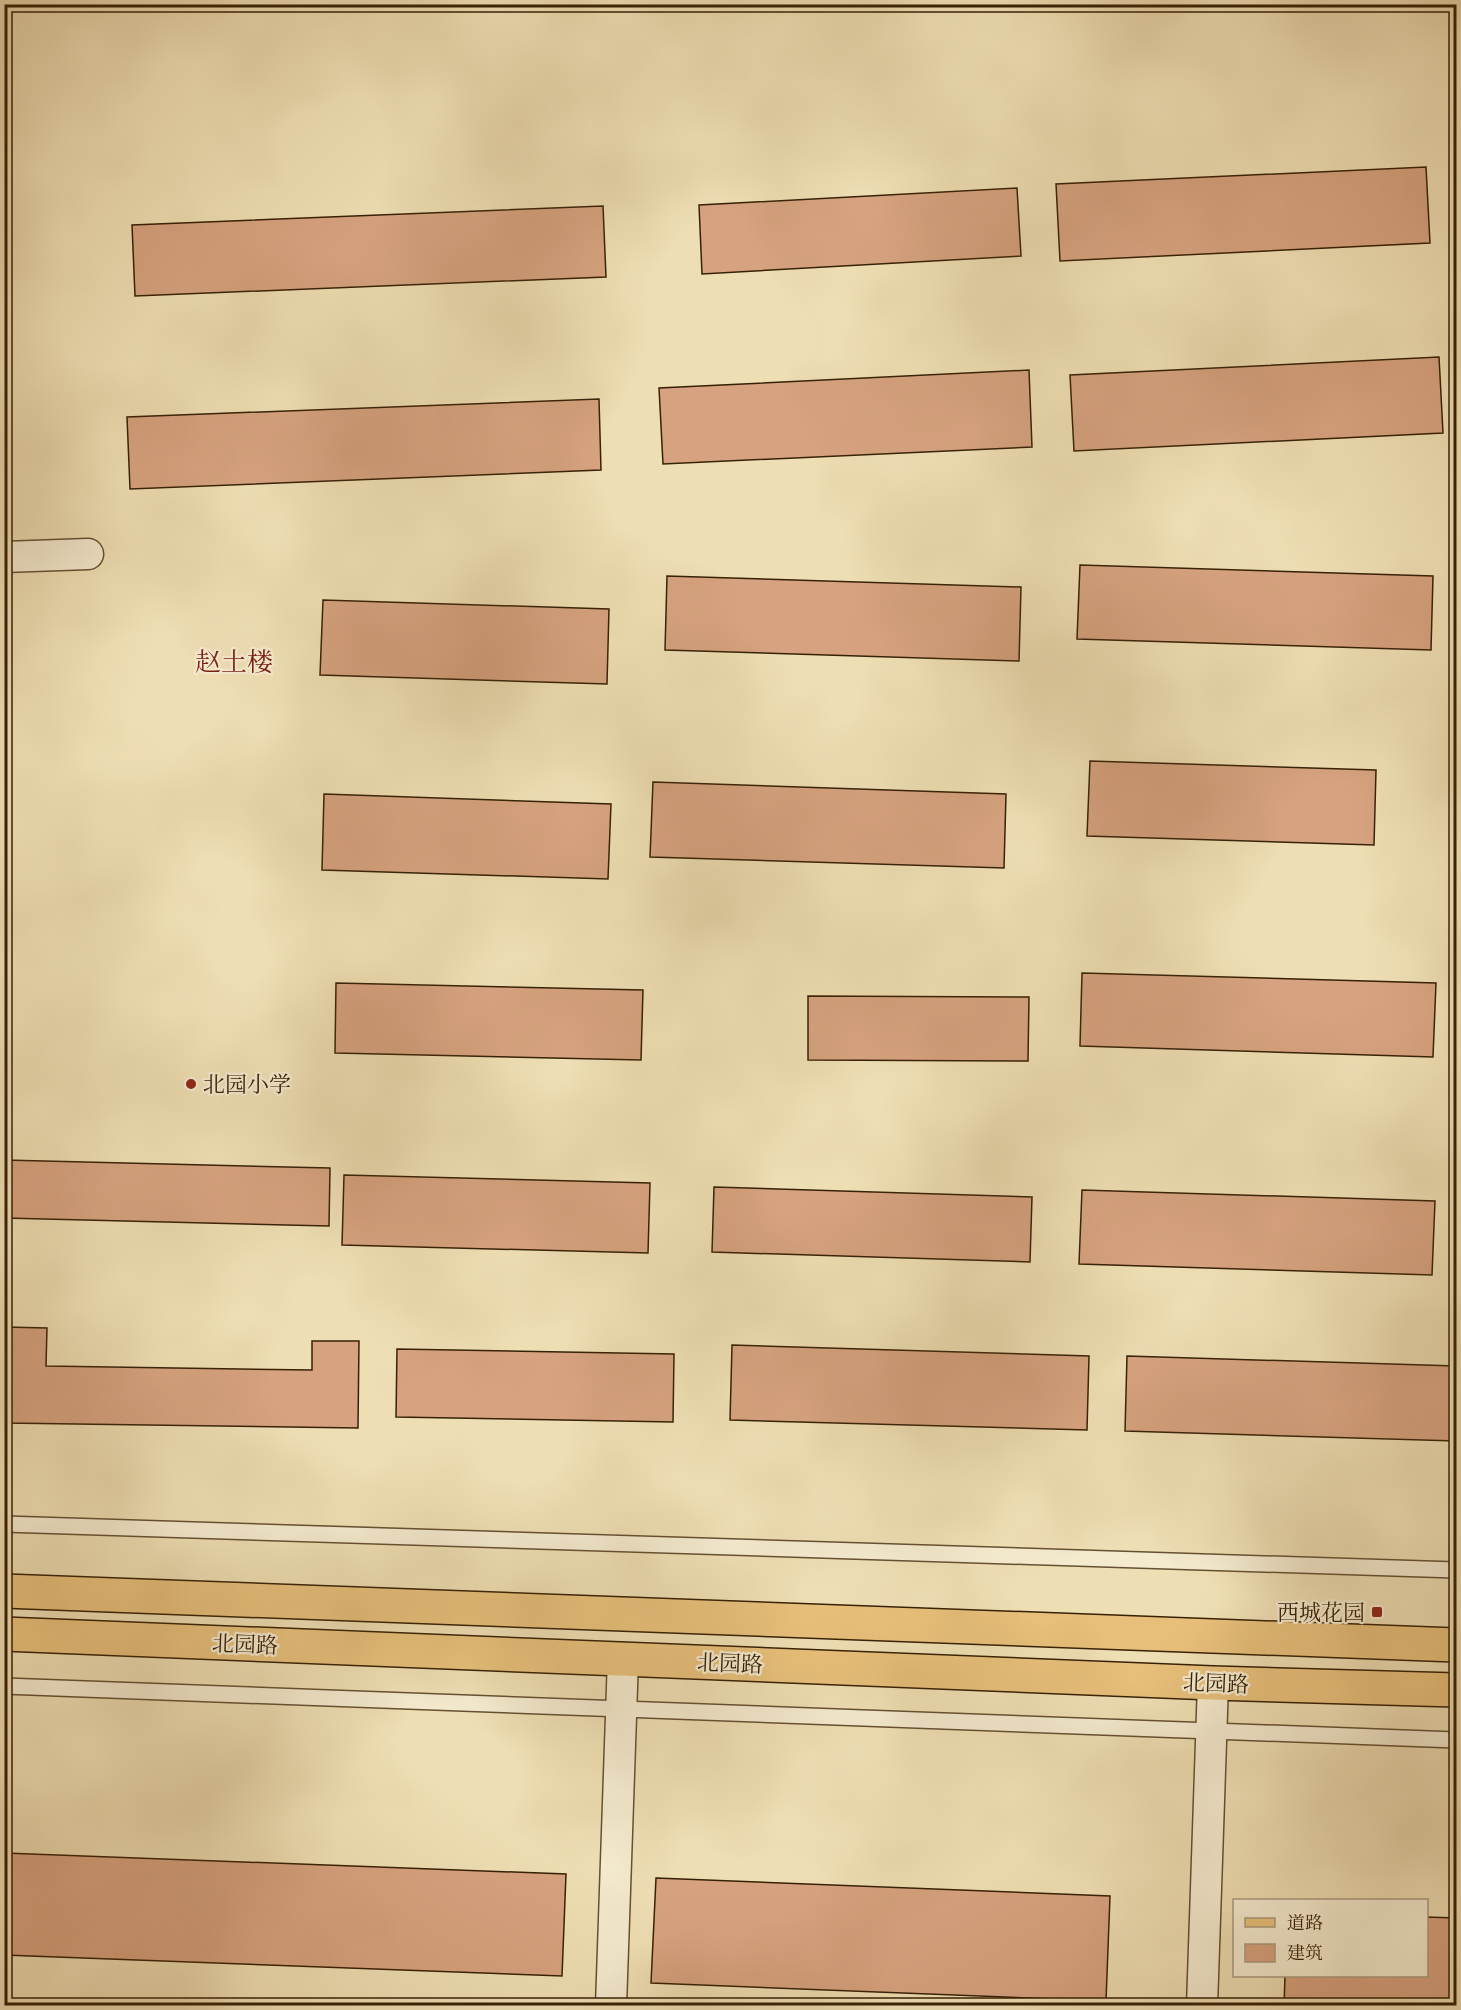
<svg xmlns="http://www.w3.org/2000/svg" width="1461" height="2010" font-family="'Libre Bodoni','Noto Serif SC',serif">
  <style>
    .building { fill: #d6a27f; stroke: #372106; stroke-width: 1.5 }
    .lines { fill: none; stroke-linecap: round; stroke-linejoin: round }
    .service-casing { stroke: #655031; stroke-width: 18 }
    .minor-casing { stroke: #655031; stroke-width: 33 }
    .primary-casing { stroke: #372106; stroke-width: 36 }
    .service { stroke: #f4eace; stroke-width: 15 }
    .minor { stroke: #f4eace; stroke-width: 30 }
    .primary { stroke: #e7bf7a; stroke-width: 33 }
    .poi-dot { fill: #8f2418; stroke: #f4eace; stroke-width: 2 }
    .labels { text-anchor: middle; stroke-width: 4.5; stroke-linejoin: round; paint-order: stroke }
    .poi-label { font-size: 22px; fill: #372106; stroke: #f4eace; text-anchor: start }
    .street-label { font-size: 22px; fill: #372106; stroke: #f4eace }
    .quarter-label { font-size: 26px; fill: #7a1f14; stroke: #f4eace }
  </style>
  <rect width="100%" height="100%" fill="#eedeb3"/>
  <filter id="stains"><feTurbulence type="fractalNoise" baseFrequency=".00333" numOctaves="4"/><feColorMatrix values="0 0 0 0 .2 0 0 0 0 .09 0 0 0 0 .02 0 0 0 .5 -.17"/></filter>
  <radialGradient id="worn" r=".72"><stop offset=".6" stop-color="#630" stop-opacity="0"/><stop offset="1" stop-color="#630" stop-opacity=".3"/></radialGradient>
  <path class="building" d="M1426,167L1430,243L1060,261L1056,184Z
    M1017,188L1021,256L702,274L699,205Z
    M603,206L606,277L135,296L132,225Z
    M1439,357L1443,433L1074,451L1070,375Z
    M1029,370L1032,447L663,464L659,388Z
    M599,399L601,470L130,489L127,417Z
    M1080,565L1433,576L1431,650L1077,639Z
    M667,576L1021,587L1019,661L665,650Z
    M323,600L609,609L607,684L320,675Z
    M1090,761L1376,770L1374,845L1087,836Z
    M653,782L1006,794L1004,868L650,857Z
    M324,794L611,804L608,879L322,870Z
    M1082,973L1436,983L1433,1057L1080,1046Z
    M336,983L643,990L641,1060L335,1053Z
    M808,996L1029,997L1028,1061L808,1060Z
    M4,1160L330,1168L329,1226L4,1218Z
    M344,1175L650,1183L648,1253L342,1245Z
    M714,1187L1032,1197L1030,1262L712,1252Z
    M1082,1190L1435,1201L1432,1275L1079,1264Z
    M4,1327L47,1328L46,1366L312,1370V1341H359L358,1428L4,1423Z
    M732,1345L1089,1356L1087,1430L730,1420Z
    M397,1349L674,1354L673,1422L396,1417Z
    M1127,1356L1456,1366V1441L1125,1431Z
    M4,1853L566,1874L562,1976L4,1955Z
    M656,1878L1110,1896L1106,2001L651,1983Z
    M1426,1917L1456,1918V2006H1284L1285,1976H1426Z"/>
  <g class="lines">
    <g class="service-casing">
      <path id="service" d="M4,1524L1456,1570
        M4,1686L1456,1740"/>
    </g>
    <g class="minor-casing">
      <path id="minor" d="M4,557L88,554
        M611,2006L623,1658
        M1202,2006L1213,1683"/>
    </g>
    <g class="primary-casing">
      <path id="primary" d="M4,1591L1456,1645
        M4,1634L1213,1683L1456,1690"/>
    </g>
    <use href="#service" class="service"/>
    <use href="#minor" class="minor"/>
    <use href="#primary" class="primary"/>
  </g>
  <g class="poi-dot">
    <circle cx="191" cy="1084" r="6"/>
    <rect x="1371" y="1606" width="12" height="12" rx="3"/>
  </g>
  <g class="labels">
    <g class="poi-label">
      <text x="203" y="1092">北园小学</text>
      <text x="1365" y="1620" text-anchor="end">西城花园</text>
    </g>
    <g class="street-label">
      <text transform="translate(245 1644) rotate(2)" y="8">北园路</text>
      <text transform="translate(730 1663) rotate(2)" y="8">北园路</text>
      <text transform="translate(1216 1683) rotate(2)" y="8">北园路</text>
    </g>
    <g class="quarter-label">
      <text x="234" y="671">赵土楼</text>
    </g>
  </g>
  <rect width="1461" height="2010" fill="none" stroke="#eedeb3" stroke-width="24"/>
  <rect x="6" y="6" width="1449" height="1998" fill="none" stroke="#372106" stroke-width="3"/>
  <rect x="12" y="12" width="1437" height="1986" fill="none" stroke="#372106" stroke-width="1.5"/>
  <rect x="1233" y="1899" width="195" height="78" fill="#f4eace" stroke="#a89a7e" stroke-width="1.5"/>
  <rect x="1245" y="1918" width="30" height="9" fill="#e7bf7a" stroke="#a89a7e" stroke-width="1.5"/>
  <text x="1287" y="1929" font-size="18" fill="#372106">道路</text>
  <rect x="1245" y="1944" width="30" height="18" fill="#d6a27f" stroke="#a89a7e" stroke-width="1.5"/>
  <text x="1287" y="1959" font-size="18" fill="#372106">建筑</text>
  <rect width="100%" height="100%" filter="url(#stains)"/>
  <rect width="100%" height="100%" fill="url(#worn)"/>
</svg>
